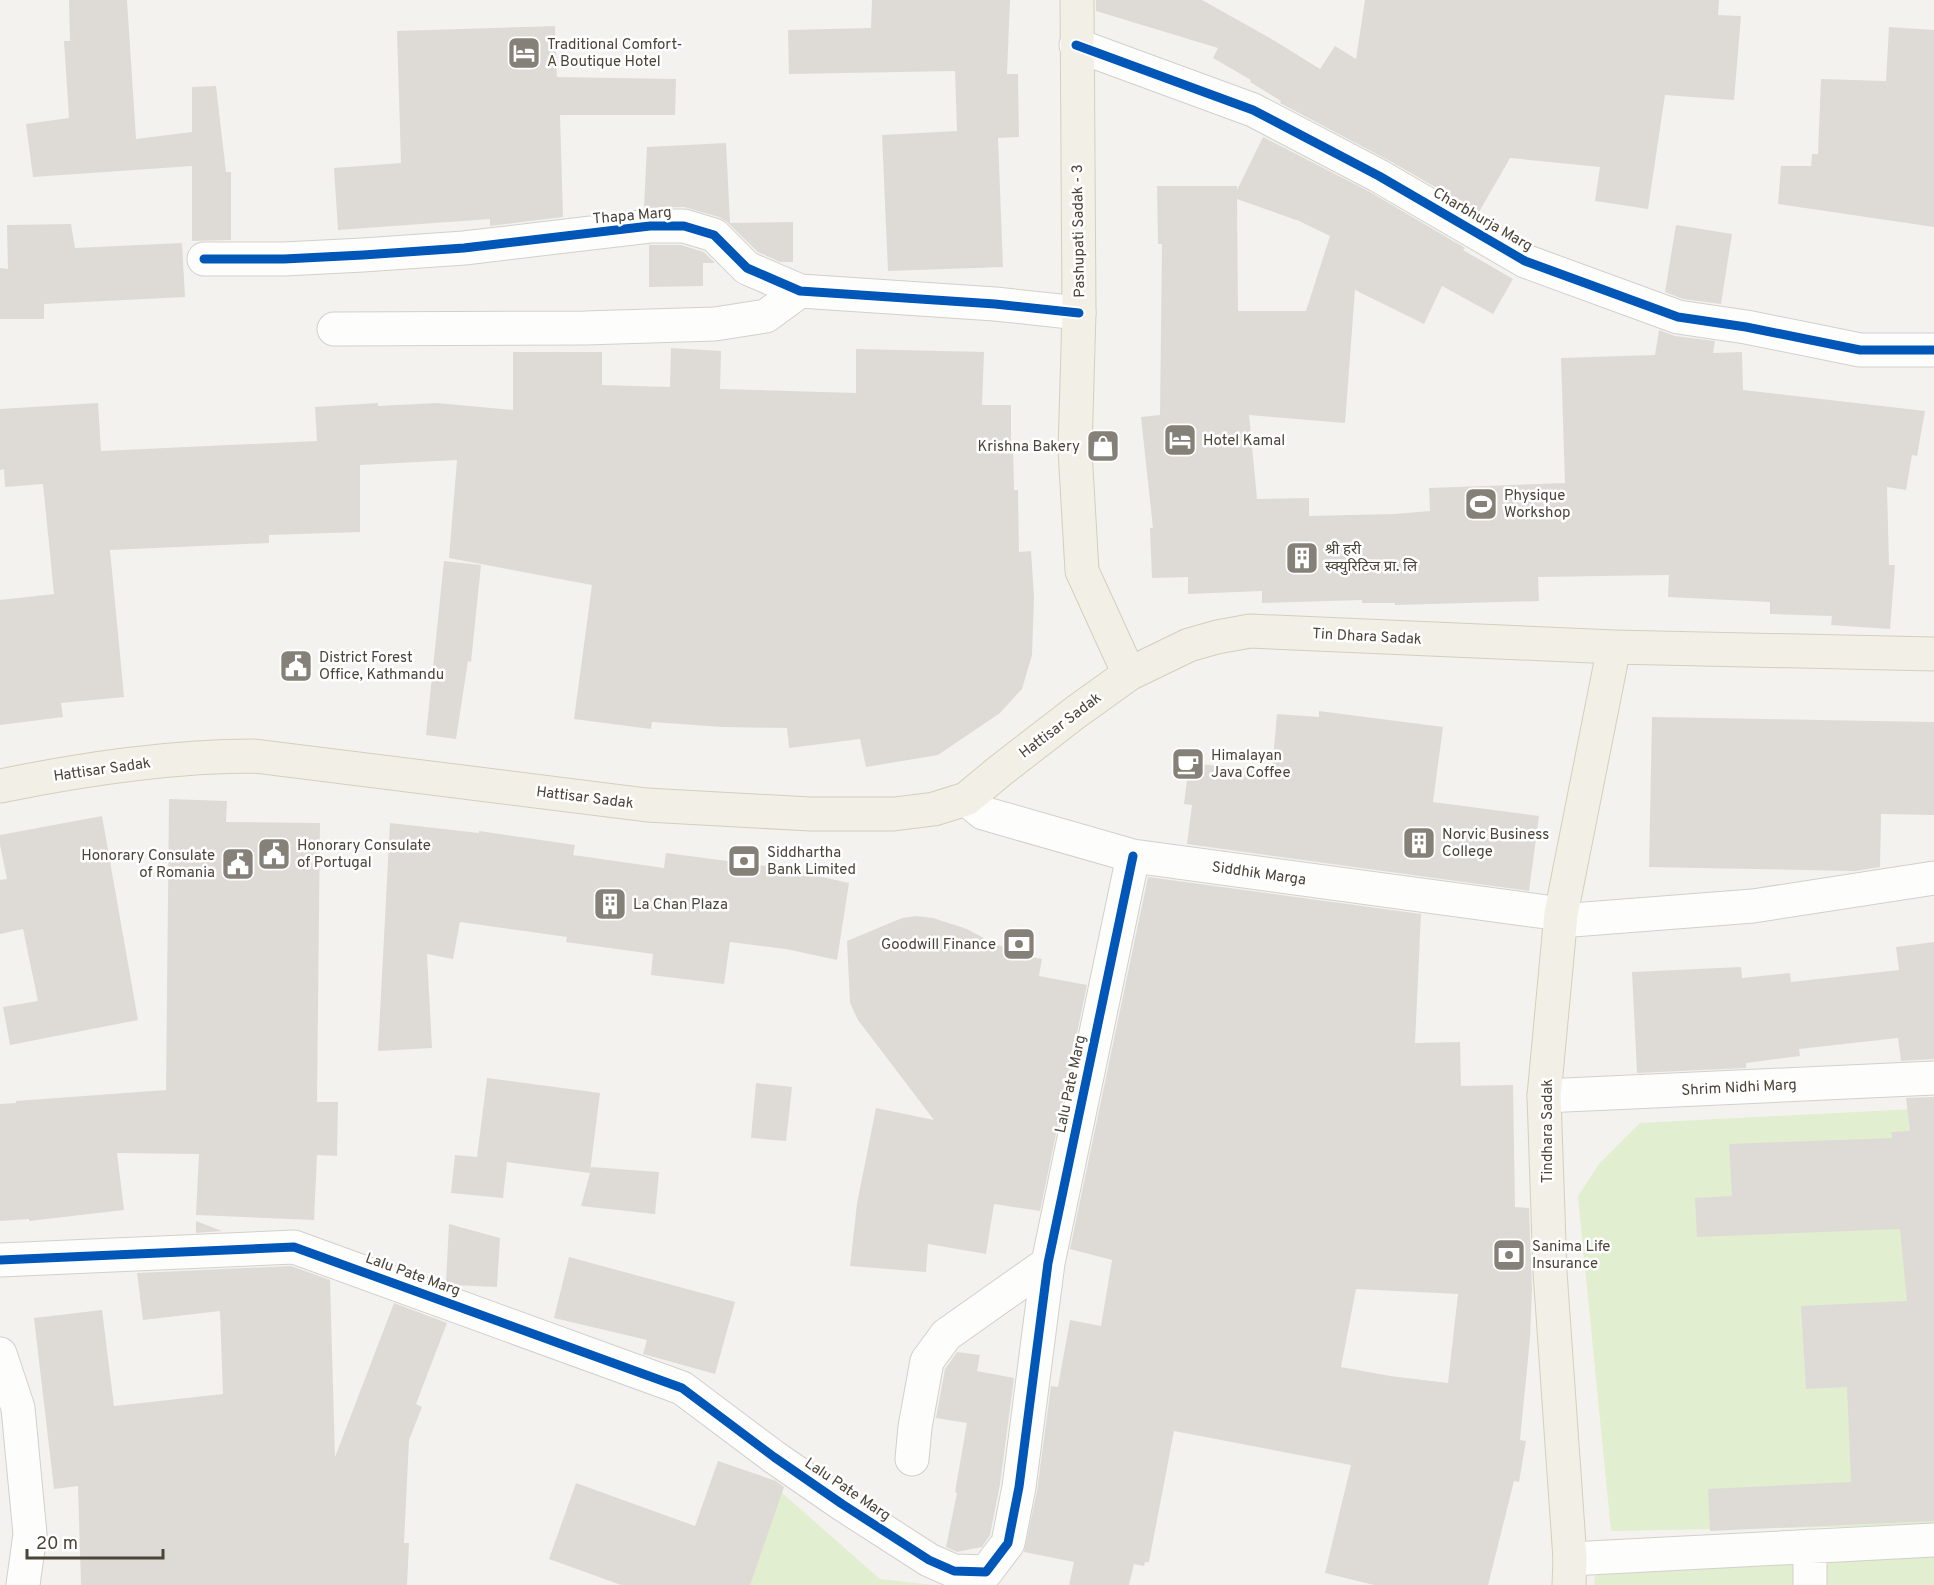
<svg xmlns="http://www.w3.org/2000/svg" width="1934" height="1585" font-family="Overpass,'Noto Sans Devanagari',sans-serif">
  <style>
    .green { fill: #e1eecf }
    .building { fill: #dedbd6; fill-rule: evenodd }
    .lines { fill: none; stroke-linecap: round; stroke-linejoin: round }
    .minor-casing { stroke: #d2d0cb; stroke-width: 35 }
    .major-casing { stroke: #d6cebb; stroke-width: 35 }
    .minor { stroke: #fdfdfc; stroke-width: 33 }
    .major { stroke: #f2efe6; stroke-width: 33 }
    .cycleway-casing { stroke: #fff; stroke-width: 13 }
    .cycleway { stroke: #0057b8; stroke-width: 9 }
    .labels { text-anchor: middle; stroke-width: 5; stroke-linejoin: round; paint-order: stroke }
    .poi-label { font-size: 15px; fill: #4b4439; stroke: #fff; text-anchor: start }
    .street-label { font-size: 15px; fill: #4b4439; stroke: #fff }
  </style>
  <rect width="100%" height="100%" fill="#f4f2ee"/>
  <path class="green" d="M1934,1108V1525L1611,1531L1578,1196L1599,1164L1640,1123Z
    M781,1492L880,1579L933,1585H724Z
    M1934,1554V1585H1594L1595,1574Z"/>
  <path class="building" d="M69,0H127L136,139L192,132V87L216,86L226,172H231V240L192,241V166L33,177L26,124L69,118L64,41H70Z
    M872,0H1010L1007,74H1018L1019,137L998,138L1003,267L888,271L882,135L957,131L955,71L789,74L788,30L871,28Z
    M1096,0H1202L1275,41L1320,69L1335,46L1356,59L1365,0H1719L1718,15L1741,16L1734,100L1665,95L1648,209L1595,201L1600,167L1510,158L1479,212L1388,160L1280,103L1281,101L1250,82L1251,80L1213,58L1218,48L1096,11Z
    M555,26L557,77L676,79L675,115H560L563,217L490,226V219L338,230L334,168L401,163L397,31Z
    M1889,27L1934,30V227L1778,204L1781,166H1811L1812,154H1818L1821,79L1886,81Z
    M1263,137L1370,192L1465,248L1463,250L1513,279L1493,314L1442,286L1424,324L1355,290L1345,423L1249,415L1257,499L1309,498V516L1394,514L1430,511L1429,488L1565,483L1561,358L1655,355L1659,330L1675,336L1715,341L1713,353L1742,352L1743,390L1925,411L1917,456L1912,455L1906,490L1887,487L1889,565H1895L1890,629L1831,625L1832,616L1770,614V602L1668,597L1669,575L1538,577L1539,601L1395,605V603H1362V600L1262,603V591L1188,594V577L1152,578L1150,528H1153L1141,417L1160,415L1162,244H1158L1157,186H1237V190ZM1237,199L1299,221L1330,236L1306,311H1238Z
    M726,143L730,223L793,222V262H780L758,252L727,222L719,217L684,207L644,208L647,147Z
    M71,224L75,248L182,243L185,297L44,304V319H0V268L8,269L7,225Z
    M1676,225L1732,234L1721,304L1683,299L1665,292Z
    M649,245H681L704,252L715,263H703V286L649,287Z
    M671,348L721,351L720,389L856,393V349L984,352L982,405H1011V448H1013L1014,490H1018L1019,552L1031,551L1034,597L1032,655L1022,689L1000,713L938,755L866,767L860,739L789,748L787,728L722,727L652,722L651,729L574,719L592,585L449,558L457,460L360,465V532L269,535V543L110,550L124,697L61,703L63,717L0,725V600L54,594L43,484L5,487L4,469L0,470V409L98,403L101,451L317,441L315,407L378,403V406L437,403L513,410V352H602V385L670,387Z
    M444,561L481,565L471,662L468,661L456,739L426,735Z
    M1319,711L1443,727L1433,802L1539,816L1529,891L1187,844L1192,805L1184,804L1189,763L1272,771L1277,714L1319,717Z
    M1652,717L1934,722V815L1881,814L1880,867L1855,871L1649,867Z
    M169,799L227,801L226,822L320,823L317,1102H338L337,1156L317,1155L314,1220L196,1215L199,1154L117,1153L124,1210L29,1221V1219L0,1221V1104L16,1103V1101L166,1090Z
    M102,816L138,1020L10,1045L3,1007L38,1001L23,929L0,934V880L7,879L0,845V835Z
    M390,823L479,833V831L575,845L573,855L664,868L666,853L782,868L849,883L837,960L786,949L730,942L724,984L651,975L653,954L566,942L567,937L460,922L453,959L427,954L432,1048L378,1051Z
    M1148,877L1421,914L1415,1043L1460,1042L1461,1086L1513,1085L1515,1207L1529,1208L1532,1289L1530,1338L1520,1440L1526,1441L1519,1482L1514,1481L1488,1585H1374L1325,1573L1351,1465L1174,1431L1149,1562H1145L1144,1566L1134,1564L1129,1585H1069L1074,1562L1024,1552L1037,1491L1051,1386L1058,1387L1070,1320L1101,1326L1112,1260L1070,1249ZM1356,1289L1458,1294L1448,1383L1390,1376L1341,1367Z
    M916,916L933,918L967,929L991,942L1027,956L1042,959L1039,976L1087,985L1040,1211L994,1204L986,1254L928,1244L926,1272L850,1266L857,1204L876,1108L934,1120L858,1020L850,1003L847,941L902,918Z
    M1934,942V1059L1901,1061L1898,1038L1799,1049L1800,1056L1746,1063V1068L1637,1073L1632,972L1741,967L1742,978L1790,973L1791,982L1899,970L1896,947Z
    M487,1078L600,1093L590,1172L591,1167L659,1172L655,1214L581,1206L590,1173L507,1162L503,1198L451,1193L455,1155L477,1157Z
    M756,1083L792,1087L786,1141L751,1138Z
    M1934,1097V1521L1710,1531L1708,1489L1851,1482L1847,1387L1806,1389L1801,1306L1907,1301L1900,1229L1697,1237L1695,1198L1732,1196L1729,1144L1892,1138L1891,1132L1910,1131L1906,1098Z
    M196,1221L222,1231L196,1233Z
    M449,1224L500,1238L497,1287L453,1285L446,1282Z
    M569,1257L735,1302L715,1374L643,1354L647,1340L554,1318Z
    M291,1266L330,1280L335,1457L394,1303L447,1323L416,1404L422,1407L409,1440L404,1543H409L407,1585H81L78,1486L54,1489L34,1318L102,1310L114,1406L223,1394L220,1311L143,1320L137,1273Z
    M957,1352L980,1355L977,1371L1014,1378L1000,1484L990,1535L982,1547L957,1552L946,1547L957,1493L955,1492L967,1423L936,1418L945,1369Z
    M718,1461L776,1481L784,1487L750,1585H621L549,1559L576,1483L695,1526Z"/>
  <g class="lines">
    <g class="minor-casing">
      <path id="minor" d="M1076,45L1253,110L1379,176L1525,261L1678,317L1746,327L1860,350H1934
        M204,259H284L363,255L464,248L650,226H684L714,235L747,268L800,291L995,304L1079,313
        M334,329L585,328L715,324L766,316L800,291
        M966,799L983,813L1133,856L1561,914
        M1560,921L1753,906L1934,878
        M1544,1096L1934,1078
        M0,1260L294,1247L682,1388L774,1457L842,1504L929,1560L954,1571L986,1572L1008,1543L1019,1487L1048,1263L1133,856
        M0,1354L18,1408L30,1534L23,1585
        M912,1459L915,1427L927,1361L946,1335L1048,1263
        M1810,1546V1585
        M1570,1559L1934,1540"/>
    </g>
    <g class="major-casing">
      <path id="major" d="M1077,0L1079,313L1075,450L1082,571L1129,674
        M0,786C84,769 169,756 255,756L647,805L810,814H894L934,809L966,799L1001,770L1076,712L1129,674L1189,645L1217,637L1250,631L1614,647L1934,654
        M1569,1585L1570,1559L1550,1272L1544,1096L1561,914L1614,647"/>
    </g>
    <use href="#minor" class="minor"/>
    <use href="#major" class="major"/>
    <g class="cycleway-casing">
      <path id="cycleway" d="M1076,45L1253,110L1379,176L1525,261L1678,317L1746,327L1860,350H1934
        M204,259H284L363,255L464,248L650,226H684L714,235L747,268L800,291L995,304L1079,313
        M0,1260L294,1247L682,1388L774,1457L842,1504L929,1560L954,1571L986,1572L1008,1543L1019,1487L1048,1263L1133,856"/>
    </g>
    <use href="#cycleway" class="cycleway"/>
  </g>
  <defs>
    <g id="hotel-square" transform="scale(1.725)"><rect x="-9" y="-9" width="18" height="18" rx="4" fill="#868178" stroke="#fff"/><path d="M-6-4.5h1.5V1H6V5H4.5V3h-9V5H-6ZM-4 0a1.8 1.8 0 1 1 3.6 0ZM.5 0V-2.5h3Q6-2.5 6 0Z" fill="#fff"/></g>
    <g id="shop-square" transform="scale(1.725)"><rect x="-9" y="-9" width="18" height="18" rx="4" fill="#868178" stroke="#fff"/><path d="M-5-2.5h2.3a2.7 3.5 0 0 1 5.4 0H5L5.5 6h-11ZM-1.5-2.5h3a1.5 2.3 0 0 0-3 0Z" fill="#fff"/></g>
    <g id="stadium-square" transform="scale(1.725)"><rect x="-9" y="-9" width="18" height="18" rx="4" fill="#868178" stroke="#fff"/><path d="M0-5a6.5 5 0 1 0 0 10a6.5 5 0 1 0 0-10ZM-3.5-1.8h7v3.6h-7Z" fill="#fff"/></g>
    <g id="building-square" transform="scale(1.725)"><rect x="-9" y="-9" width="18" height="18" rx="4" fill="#868178" stroke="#fff"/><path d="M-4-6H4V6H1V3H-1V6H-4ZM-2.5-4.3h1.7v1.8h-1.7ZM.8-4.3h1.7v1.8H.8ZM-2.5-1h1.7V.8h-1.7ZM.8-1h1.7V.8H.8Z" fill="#fff"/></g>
    <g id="civic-square" transform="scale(1.725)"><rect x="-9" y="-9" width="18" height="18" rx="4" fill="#868178" stroke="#fff"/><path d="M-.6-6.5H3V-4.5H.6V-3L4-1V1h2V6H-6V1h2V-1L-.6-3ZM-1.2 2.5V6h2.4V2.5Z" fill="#fff"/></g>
    <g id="cafe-square" transform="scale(1.725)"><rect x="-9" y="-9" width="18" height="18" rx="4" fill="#868178" stroke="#fff"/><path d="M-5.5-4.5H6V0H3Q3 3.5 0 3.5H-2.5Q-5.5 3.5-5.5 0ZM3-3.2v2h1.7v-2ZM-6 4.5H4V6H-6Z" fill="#fff"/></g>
    <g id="bank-square" transform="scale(1.725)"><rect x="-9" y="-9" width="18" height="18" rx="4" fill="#868178" stroke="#fff"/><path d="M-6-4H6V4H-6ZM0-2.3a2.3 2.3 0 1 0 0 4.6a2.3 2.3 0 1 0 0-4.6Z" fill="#fff"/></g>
  </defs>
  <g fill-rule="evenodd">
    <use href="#hotel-square" x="524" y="53"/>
    <use href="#hotel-square" x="1180" y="440"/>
    <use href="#shop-square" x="1103" y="446"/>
    <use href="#stadium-square" x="1481" y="504"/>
    <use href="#building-square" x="1302" y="558"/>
    <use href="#civic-square" x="296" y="666"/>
    <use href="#cafe-square" x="1188" y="764"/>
    <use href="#building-square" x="1419" y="843"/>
    <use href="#civic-square" x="274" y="854"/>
    <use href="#bank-square" x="744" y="861"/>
    <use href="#civic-square" x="238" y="864"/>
    <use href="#building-square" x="610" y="904"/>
    <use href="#bank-square" x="1019" y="944"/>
    <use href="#bank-square" x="1509" y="1255"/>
  </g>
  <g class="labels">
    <g class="poi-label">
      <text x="547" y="49">Traditional Comfort-<tspan x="547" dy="17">A Boutique Hotel</tspan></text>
      <text x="1203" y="445">Hotel Kamal</text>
      <text x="1080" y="451" text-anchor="end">Krishna Bakery</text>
      <text x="1504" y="500">Physique<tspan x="1504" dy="17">Workshop</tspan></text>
      <text x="1325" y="554">श्री हरी<tspan x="1325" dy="17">स्क्युरिटिज प्रा. लि</tspan></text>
      <text x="319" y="662">District Forest<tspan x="319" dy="17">Office, Kathmandu</tspan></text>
      <text x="1211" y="760">Himalayan<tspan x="1211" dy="17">Java Coffee</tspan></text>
      <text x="1442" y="839">Norvic Business<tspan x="1442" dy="17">College</tspan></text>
      <text x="297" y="850">Honorary Consulate<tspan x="297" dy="17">of Portugal</tspan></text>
      <text x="767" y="857">Siddhartha<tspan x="767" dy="17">Bank Limited</tspan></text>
      <text x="215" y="860" text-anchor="end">Honorary Consulate<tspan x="215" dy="17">of Romania</tspan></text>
      <text x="633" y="909">La Chan Plaza</text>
      <text x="996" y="949" text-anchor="end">Goodwill Finance</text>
      <text x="1532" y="1251">Sanima Life<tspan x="1532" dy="17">Insurance</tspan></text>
    </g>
    <g class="street-label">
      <text transform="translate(632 215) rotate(-5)" y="5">Thapa Marg</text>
      <text transform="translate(1483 219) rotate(30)" y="5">Charbhurja Marg</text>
      <text transform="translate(1078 231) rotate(-91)" y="5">Pashupati Sadak - 3</text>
      <text transform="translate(1367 636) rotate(3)" y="5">Tin Dhara Sadak</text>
      <text transform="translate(1060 725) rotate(-37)" y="5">Hattisar Sadak</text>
      <text transform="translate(102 769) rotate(-8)" y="5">Hattisar Sadak</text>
      <text transform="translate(585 797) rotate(7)" y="5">Hattisar Sadak</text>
      <text transform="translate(1259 873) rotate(8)" y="5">Siddhik Marga</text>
      <text transform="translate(1070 1084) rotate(-78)" y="5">Lalu Pate Marg</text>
      <text transform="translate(1739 1087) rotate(-3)" y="5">Shrim Nidhi Marg</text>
      <text transform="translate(1547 1131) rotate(-90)" y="5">Tindhara Sadak</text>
      <text transform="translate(413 1274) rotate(20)" y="5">Lalu Pate Marg</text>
      <text transform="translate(848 1489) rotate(34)" y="5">Lalu Pate Marg</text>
    </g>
  </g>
  <path d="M27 1549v9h136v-9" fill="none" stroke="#4b4439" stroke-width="3"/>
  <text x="36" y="1549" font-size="18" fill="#4b4439" stroke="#ffffff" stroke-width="4.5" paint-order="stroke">20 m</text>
</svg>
